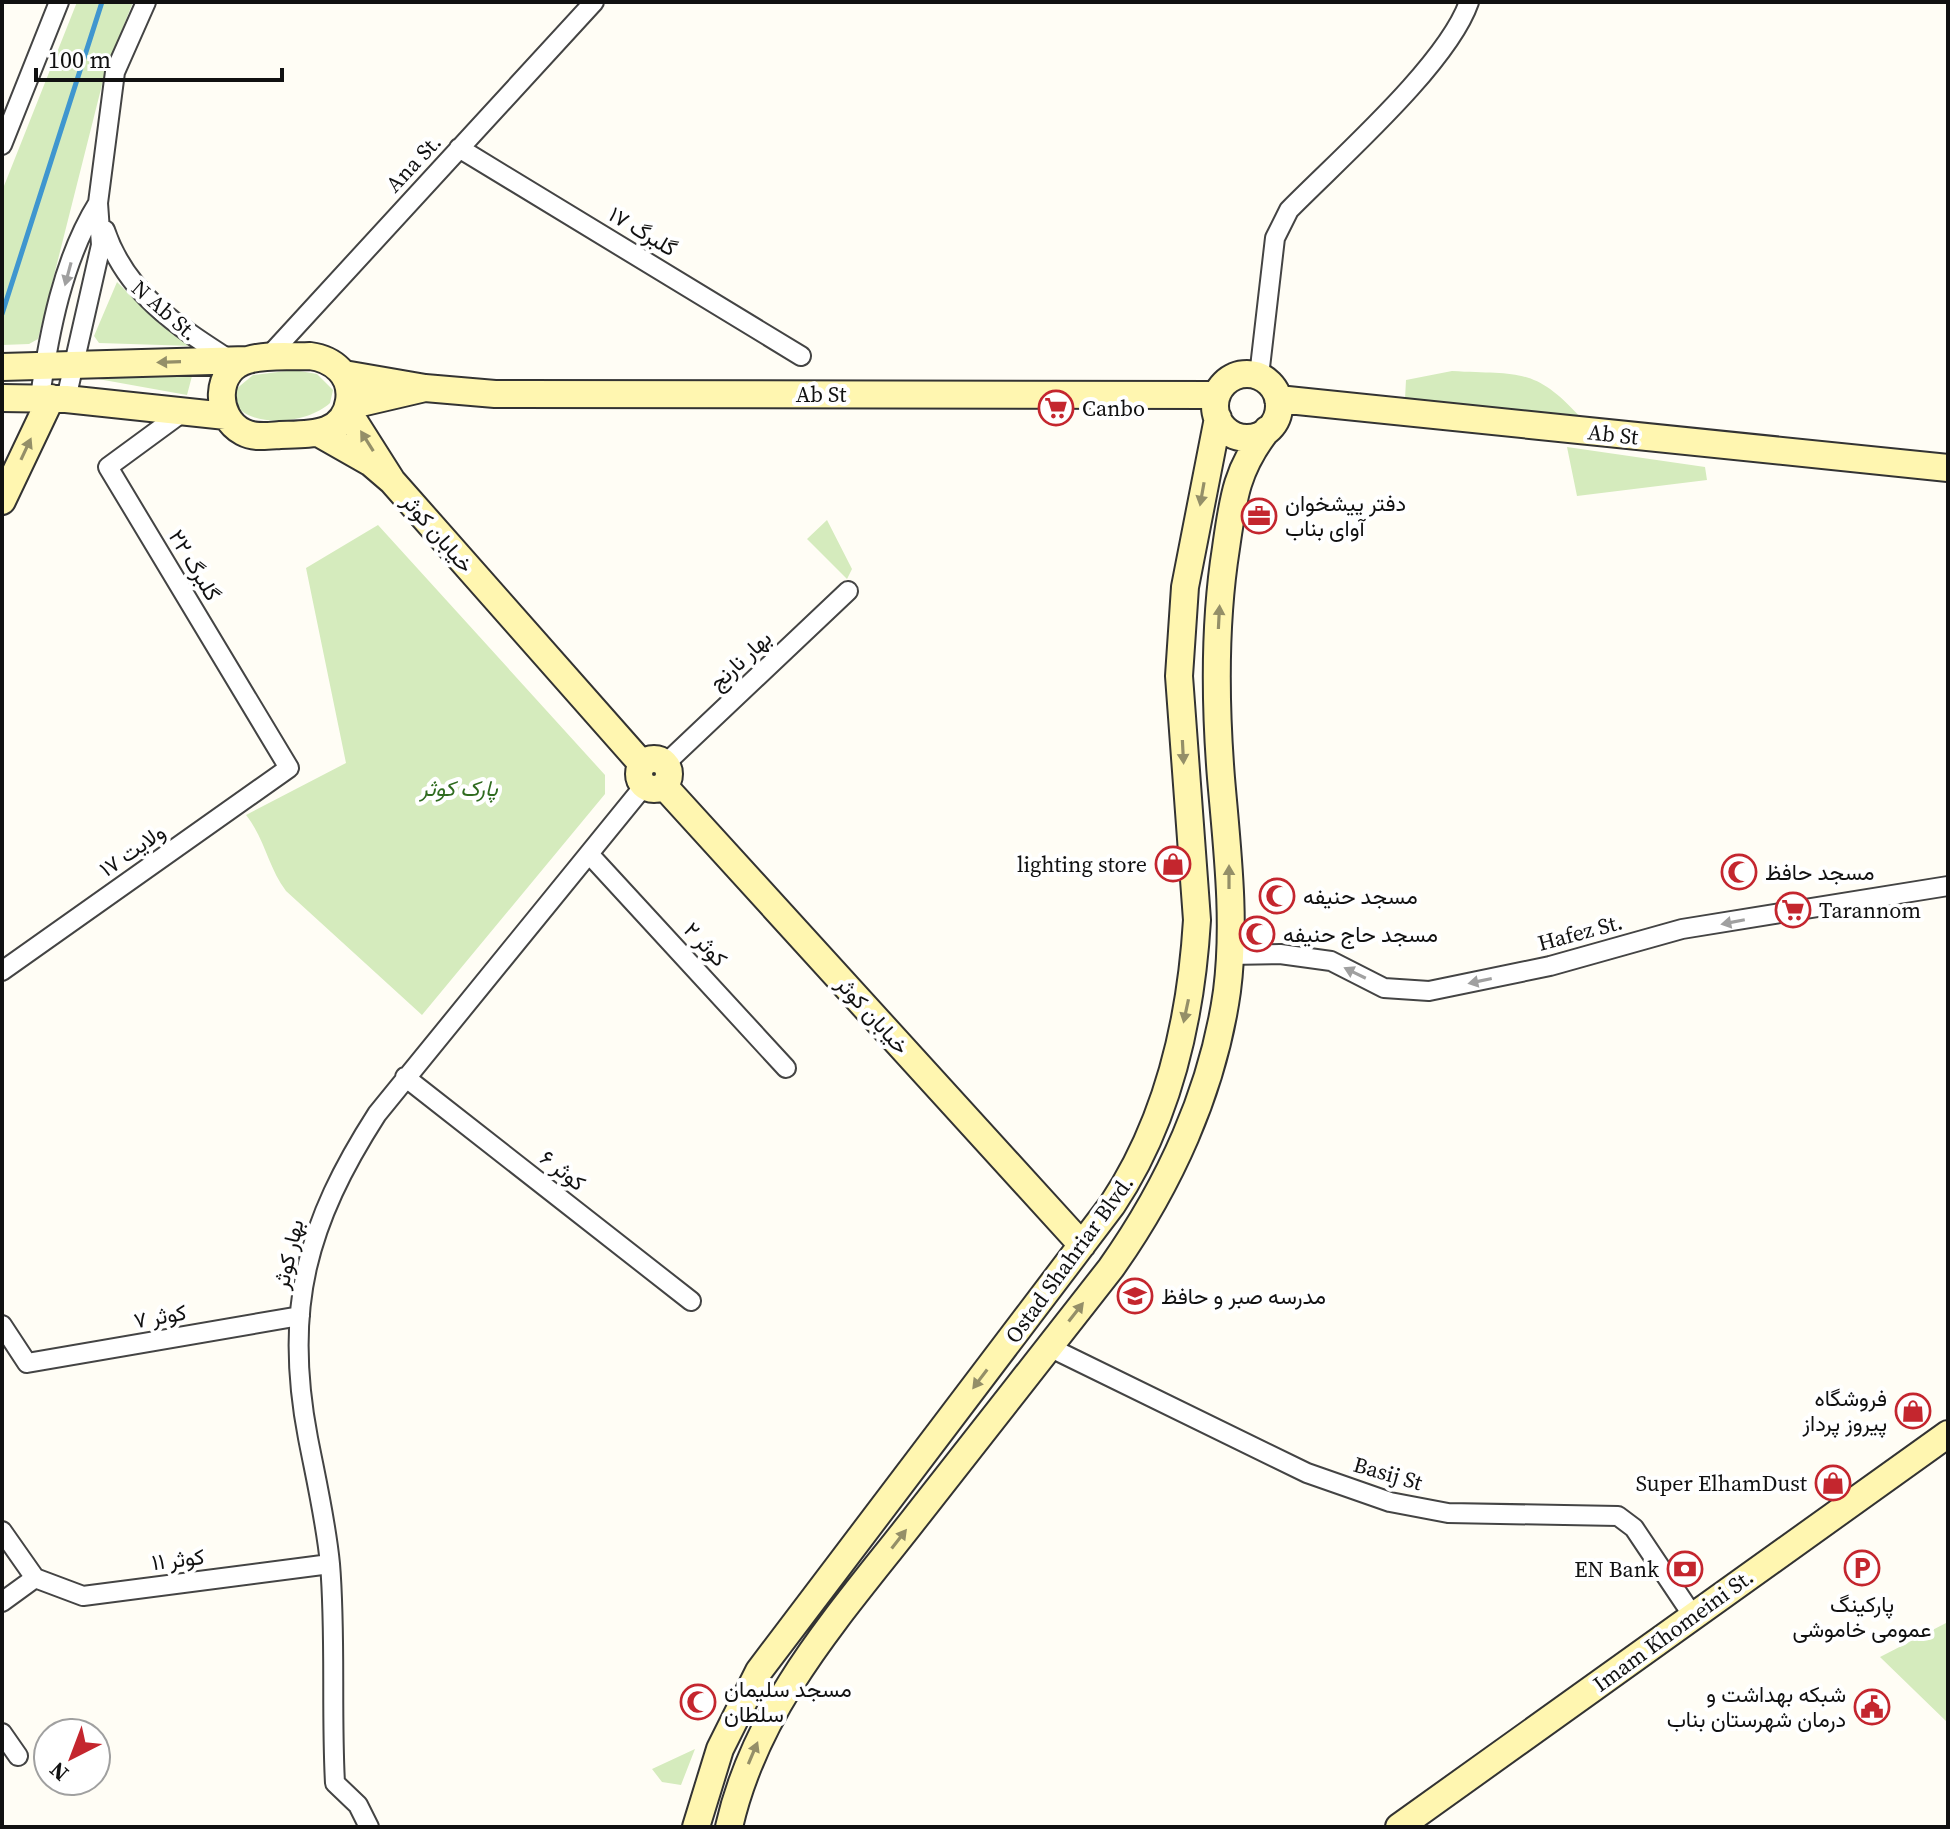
<svg xmlns="http://www.w3.org/2000/svg" width="1950" height="1829" font-family="'Source Serif 4',Vazirmatn,serif">
  <style>
    .green { fill: #d5ebbd }
    .lines { fill: none; stroke-linecap: round; stroke-linejoin: round }
    .stream { stroke: #3f96cf; stroke-width: 5 }
    .minor-casing { stroke: #444; stroke-width: 22 }
    .secondary-casing { stroke: #333; stroke-width: 30 }
    .minor { stroke: #fff; stroke-width: 18 }
    .secondary { stroke: #fff6b0; stroke-width: 26 }
    .oneway { fill: #a0a0a0 }
    .oneway2 { fill: #948f68 }
    .labels { text-anchor: middle; stroke-width: 8; stroke-linejoin: round; paint-order: stroke }
    .street-label { font-size: 22px; fill: #111; stroke: #fff }
    .poi-label { font-size: 22px; fill: #111; stroke: #fff; text-anchor: start }
    .park-label { font-size: 22px; font-style: italic; fill: #2f6b1f; stroke: #fff }
  </style>
  <rect width="100%" height="100%" fill="#fffdf5"/>
  <path class="green" d="M77,2H133L105,73L38,339L29,344L2,345V191Z
    M117,282L162,326L193,346L99,343L94,336Z
    M294,370L317,374L333,390L330,403C309,423 252,430 234,403L235,390L253,375Z
    M1452,371C1518,375 1534,366 1581,418L1405,399L1406,380Z
    M192,376L187,395L87,377Z
    M1567,447L1705,467L1707,480L1577,496Z
    M827,520L852,569L847,579L807,539Z
    M378,525L605,775V794L422,1015L286,891C268,867 265,839 246,815L346,763L306,568Z
    M1948,1622V1723L1880,1657Z
    M695,1749L681,1785L662,1782L652,1769Z"/>
  <g class="lines">
    <path class="stream" d="M2,314L102,2"/>
    <g class="minor-casing">
      <path id="minor" d="M2,145L59,2
        M459,148L801,356
        M105,230C126,293 177,326 230,360
        M267,358L594,2
        M1259,376L1275,238L1289,210C1338,160 1447,65 1469,2
        M40,397C49,333 63,259 98,203
        M66,399L101,245L98,203L115,72L146,2
        M665,764L848,591
        M590,855L786,1068
        M1229,955L1280,954L1331,961L1384,988L1429,991L1550,966L1682,929L1948,886
        M2,971L289,768L108,467L183,412
        M405,1077L691,1301
        M2,1325L27,1363L300,1316
        M1049,1347L1307,1473L1390,1502L1448,1513L1618,1516L1634,1528L1693,1616
        M2,1531L35,1578L83,1596L330,1564
        M2,1602L35,1578
        M2,1733L18,1756
        M369,1827L358,1805L335,1783C331,1710 336,1636 330,1564C326,1522 316,1479 308,1438C283,1308 307,1223 377,1114L644,786"/>
    </g>
    <g class="secondary-casing">
      <path id="secondary" d="M310,356C333,359 353,375 349,401C344,437 307,434 280,435C267,436 254,438 243,432C214,417 214,369 248,360C267,354 290,357 310,356Z
        M2,367L247,360
        M344,374L425,388L348,406
        M1215 406a32 32 0 1 1 64 0a32 32 0 1 1-64 0Z
        M425,388L495,394L1217,395
        M2,398L66,399L226,416
        M1278,399L1948,468
        M320,434L371,463L392,481L347,410
        M392,481L642,764
        M2,501L51,398
        M639 774a15 15 0 1 1 30 0a15 15 0 1 1-30 0Z
        M664,786L1082,1245
        M696,1827L720,1749L759,1671L1112,1205C1168,1121 1191,1020 1197,920L1179,676L1185,587L1218,418
        M729,1827C757,1703 843,1611 919,1513C983,1431 1047,1350 1111,1268C1169,1186 1213,1091 1227,991C1236,921 1227,848 1221,778C1215,702 1214,624 1226,548C1233,499 1236,470 1267,430
        M1399,1827L1948,1434"/>
    </g>
    <use href="#minor" class="minor"/>
    <use href="#secondary" class="secondary"/>
  </g>
  <defs><path id="oneway-solid" d="M-6-.8H1V-3.2L6.5 0L1 3.2V.8H-6Z" transform="scale(2)"/></defs>
  <g class="oneway">
    <use href="#oneway-solid" transform="translate(68 274) rotate(105)"/>
    <use href="#oneway-solid" transform="translate(1733 922) rotate(169)"/>
    <use href="#oneway-solid" transform="translate(1355 973) rotate(-154)"/>
    <use href="#oneway-solid" transform="translate(1480 981) rotate(168)"/>
  </g>
  <g class="oneway2">
    <use href="#oneway-solid" transform="translate(169 362) rotate(178)"/>
    <use href="#oneway-solid" transform="translate(367 441) rotate(-122)"/>
    <use href="#oneway-solid" transform="translate(26 449) rotate(-65)"/>
    <use href="#oneway-solid" transform="translate(1202 494) rotate(100)"/>
    <use href="#oneway-solid" transform="translate(1219 617) rotate(-87)"/>
    <use href="#oneway-solid" transform="translate(1183 752) rotate(87)"/>
    <use href="#oneway-solid" transform="translate(1229 877) rotate(-90)"/>
    <use href="#oneway-solid" transform="translate(1186 1011) rotate(102)"/>
    <use href="#oneway-solid" transform="translate(1076 1312) rotate(-52)"/>
    <use href="#oneway-solid" transform="translate(980 1379) rotate(127)"/>
    <use href="#oneway-solid" transform="translate(899 1539) rotate(-52)"/>
    <use href="#oneway-solid" transform="translate(753 1753) rotate(-67)"/>
  </g>
  <defs>
    <g id="supermarket-ring" transform="scale(1.8)"><circle r="9.5" fill="#fff" stroke="#c4262e" stroke-width="1.5"/><path d="M-6-5.5h2.5l.6 2H6L4.5 2H-2.5L-4.4-4H-6ZM-1.5 3.2a1.3 1.3 0 1 0 .1 0ZM3 3.2a1.3 1.3 0 1 0 .1 0Z" fill="#c4262e"/></g>
    <g id="office-ring" transform="scale(1.8)"><circle r="9.5" fill="#fff" stroke="#c4262e" stroke-width="1.5"/><path d="M-6-3h4V-5.5h4V-3h4V5H-6ZM-1-4.5V-3h2v-1.5ZM-6 0V1H6V0Z" fill="#c4262e"/></g>
    <g id="shop-ring" transform="scale(1.8)"><circle r="9.5" fill="#fff" stroke="#c4262e" stroke-width="1.5"/><path d="M-5-2.5h2.3a2.7 3.5 0 0 1 5.4 0H5L5.5 6h-11ZM-1.5-2.5h3a1.5 2.3 0 0 0-3 0Z" fill="#c4262e"/></g>
    <g id="mosque-ring" transform="scale(1.8)"><circle r="9.5" fill="#fff" stroke="#c4262e" stroke-width="1.5"/><path d="M3.5-4.9A6 6 0 1 0 3.5 4.9A5 5 0 1 1 3.5-4.9Z" fill="#c4262e"/></g>
    <g id="school-ring" transform="scale(1.8)"><circle r="9.5" fill="#fff" stroke="#c4262e" stroke-width="1.5"/><path d="M0-5L7-2L0 1L-7-2ZM-4 1L0 2.5L4 1V4Q0 6-4 4Z" fill="#c4262e"/></g>
    <g id="parking-ring" transform="scale(1.8)"><circle r="9.5" fill="#fff" stroke="#c4262e" stroke-width="1.5"/><path d="M-3.5-5.5H1a3.5 3.5 0 0 1 0 7H-1V5.5H-3.5ZM-1-3.4V-.6H.8a1.4 1.4 0 0 0 0-2.8Z" fill="#c4262e"/></g>
    <g id="bank-ring" transform="scale(1.8)"><circle r="9.5" fill="#fff" stroke="#c4262e" stroke-width="1.5"/><path d="M-6-4H6V4H-6ZM0-2.3a2.3 2.3 0 1 0 0 4.6a2.3 2.3 0 1 0 0-4.6Z" fill="#c4262e"/></g>
    <g id="civic-ring" transform="scale(1.8)"><circle r="9.5" fill="#fff" stroke="#c4262e" stroke-width="1.5"/><path d="M-.6-6.5H3V-4.5H.6V-3L4-1V1h2V6H-6V1h2V-1L-.6-3ZM-1.2 2.5V6h2.4V2.5Z" fill="#c4262e"/></g>
  </defs>
  <g fill-rule="evenodd">
    <use href="#supermarket-ring" x="1056" y="408"/>
    <use href="#office-ring" x="1259" y="516"/>
    <use href="#shop-ring" x="1173" y="864"/>
    <use href="#mosque-ring" x="1739" y="872"/>
    <use href="#mosque-ring" x="1277" y="896"/>
    <use href="#supermarket-ring" x="1793" y="910"/>
    <use href="#mosque-ring" x="1257" y="934"/>
    <use href="#school-ring" x="1135" y="1296"/>
    <use href="#shop-ring" x="1913" y="1411"/>
    <use href="#shop-ring" x="1833" y="1483"/>
    <use href="#parking-ring" x="1862" y="1568"/>
    <use href="#bank-ring" x="1685" y="1569"/>
    <use href="#mosque-ring" x="698" y="1702"/>
    <use href="#civic-ring" x="1872" y="1707"/>
  </g>
  <g class="labels">
    <g class="street-label">
      <text transform="translate(413 163) rotate(-47)" y="8">Ana St.</text>
      <text transform="translate(643 231) rotate(31)" y="8">گلبرگ ۱۷</text>
      <text transform="translate(165 310) rotate(41)" y="8">N Ab St.</text>
      <text x="821" y="402">Ab St</text>
      <text transform="translate(1613 434) rotate(6)" y="8">Ab St</text>
      <text transform="translate(438 533) rotate(49)" y="8">خیابان کوثر</text>
      <text transform="translate(195 565) rotate(59)" y="8">گلبرگ ۲۲</text>
      <text transform="translate(740 660) rotate(-43)" y="8">بهار نارنج</text>
      <text transform="translate(132 850) rotate(-35)" y="8">ولایت ۱۷</text>
      <text transform="translate(1580 932) rotate(-15)" y="8">Hafez St.</text>
      <text transform="translate(706 944) rotate(47)" y="8">کوثر ۲</text>
      <text transform="translate(873 1015) rotate(48)" y="8">خیابان کوثر</text>
      <text transform="translate(563 1170) rotate(38)" y="8">کوثر ۶</text>
      <text transform="translate(288 1254) rotate(-77)" y="8">بهار کوثر</text>
      <text transform="translate(1069 1259) rotate(-54)" y="8">Ostad Shahriar Blvd.</text>
      <text transform="translate(160 1316) rotate(-10)" y="8">کوثر ۷</text>
      <text transform="translate(1388 1473) rotate(16)" y="8">Basij St</text>
      <text transform="translate(178 1559) rotate(-7)" y="8">کوثر ۱۱</text>
      <text transform="translate(1673 1630) rotate(-36)" y="8">Imam Khomeini St.</text>
    </g>
    <g class="poi-label">
      <text x="1082" y="416">Canbo</text>
      <text x="1285" y="511">دفتر پیشخوان<tspan x="1285" dy="25">آوای بناب</tspan></text>
      <text x="1147" y="872" text-anchor="end">lighting store</text>
      <text x="1765" y="880">مسجد حافظ</text>
      <text x="1303" y="904">مسجد حنیفه</text>
      <text x="1819" y="918">Tarannom</text>
      <text x="1283" y="942">مسجد حاج حنیفه</text>
      <text x="1161" y="1304">مدرسه صبر و حافظ</text>
      <text x="1887" y="1406" text-anchor="end">فروشگاه<tspan x="1887" dy="25">پیروز پرداز</tspan></text>
      <text x="1807" y="1491" text-anchor="end">Super ElhamDust</text>
      <text x="1659" y="1577" text-anchor="end">EN Bank</text>
      <text x="1862" y="1612" text-anchor="middle">پارکینگ<tspan x="1862" dy="25">عمومی خاموشی</tspan></text>
      <text x="724" y="1697">مسجد سلیمان<tspan x="724" dy="25">سلطان</tspan></text>
      <text x="1846" y="1702" text-anchor="end">شبکه بهداشت و<tspan x="1846" dy="25">درمان شهرستان بناب</tspan></text>
    </g>
    <g class="park-label">
      <text x="459" y="796">پارک کوثر</text>
    </g>
  </g>
  <rect width="1950" height="1829" fill="none" stroke="#111111" stroke-width="8"/>
  <g transform="translate(72 1757) rotate(222)"><circle r="38" fill="#ffffff" stroke="#a0a0a0" stroke-width="2"/>
  <path d="M0-6L14 30L0 20L-14 30Z" fill="#c4262e"/>
  <text y="-12" font-size="22" font-weight="bold" text-anchor="middle" fill="#111111">N</text>
  </g>
  <path d="M36 68v12h246v-12" fill="none" stroke="#111111" stroke-width="4"/>
  <text x="48" y="68" font-size="24" fill="#111111" stroke="#ffffff" stroke-width="6" paint-order="stroke">100 m</text>
</svg>
